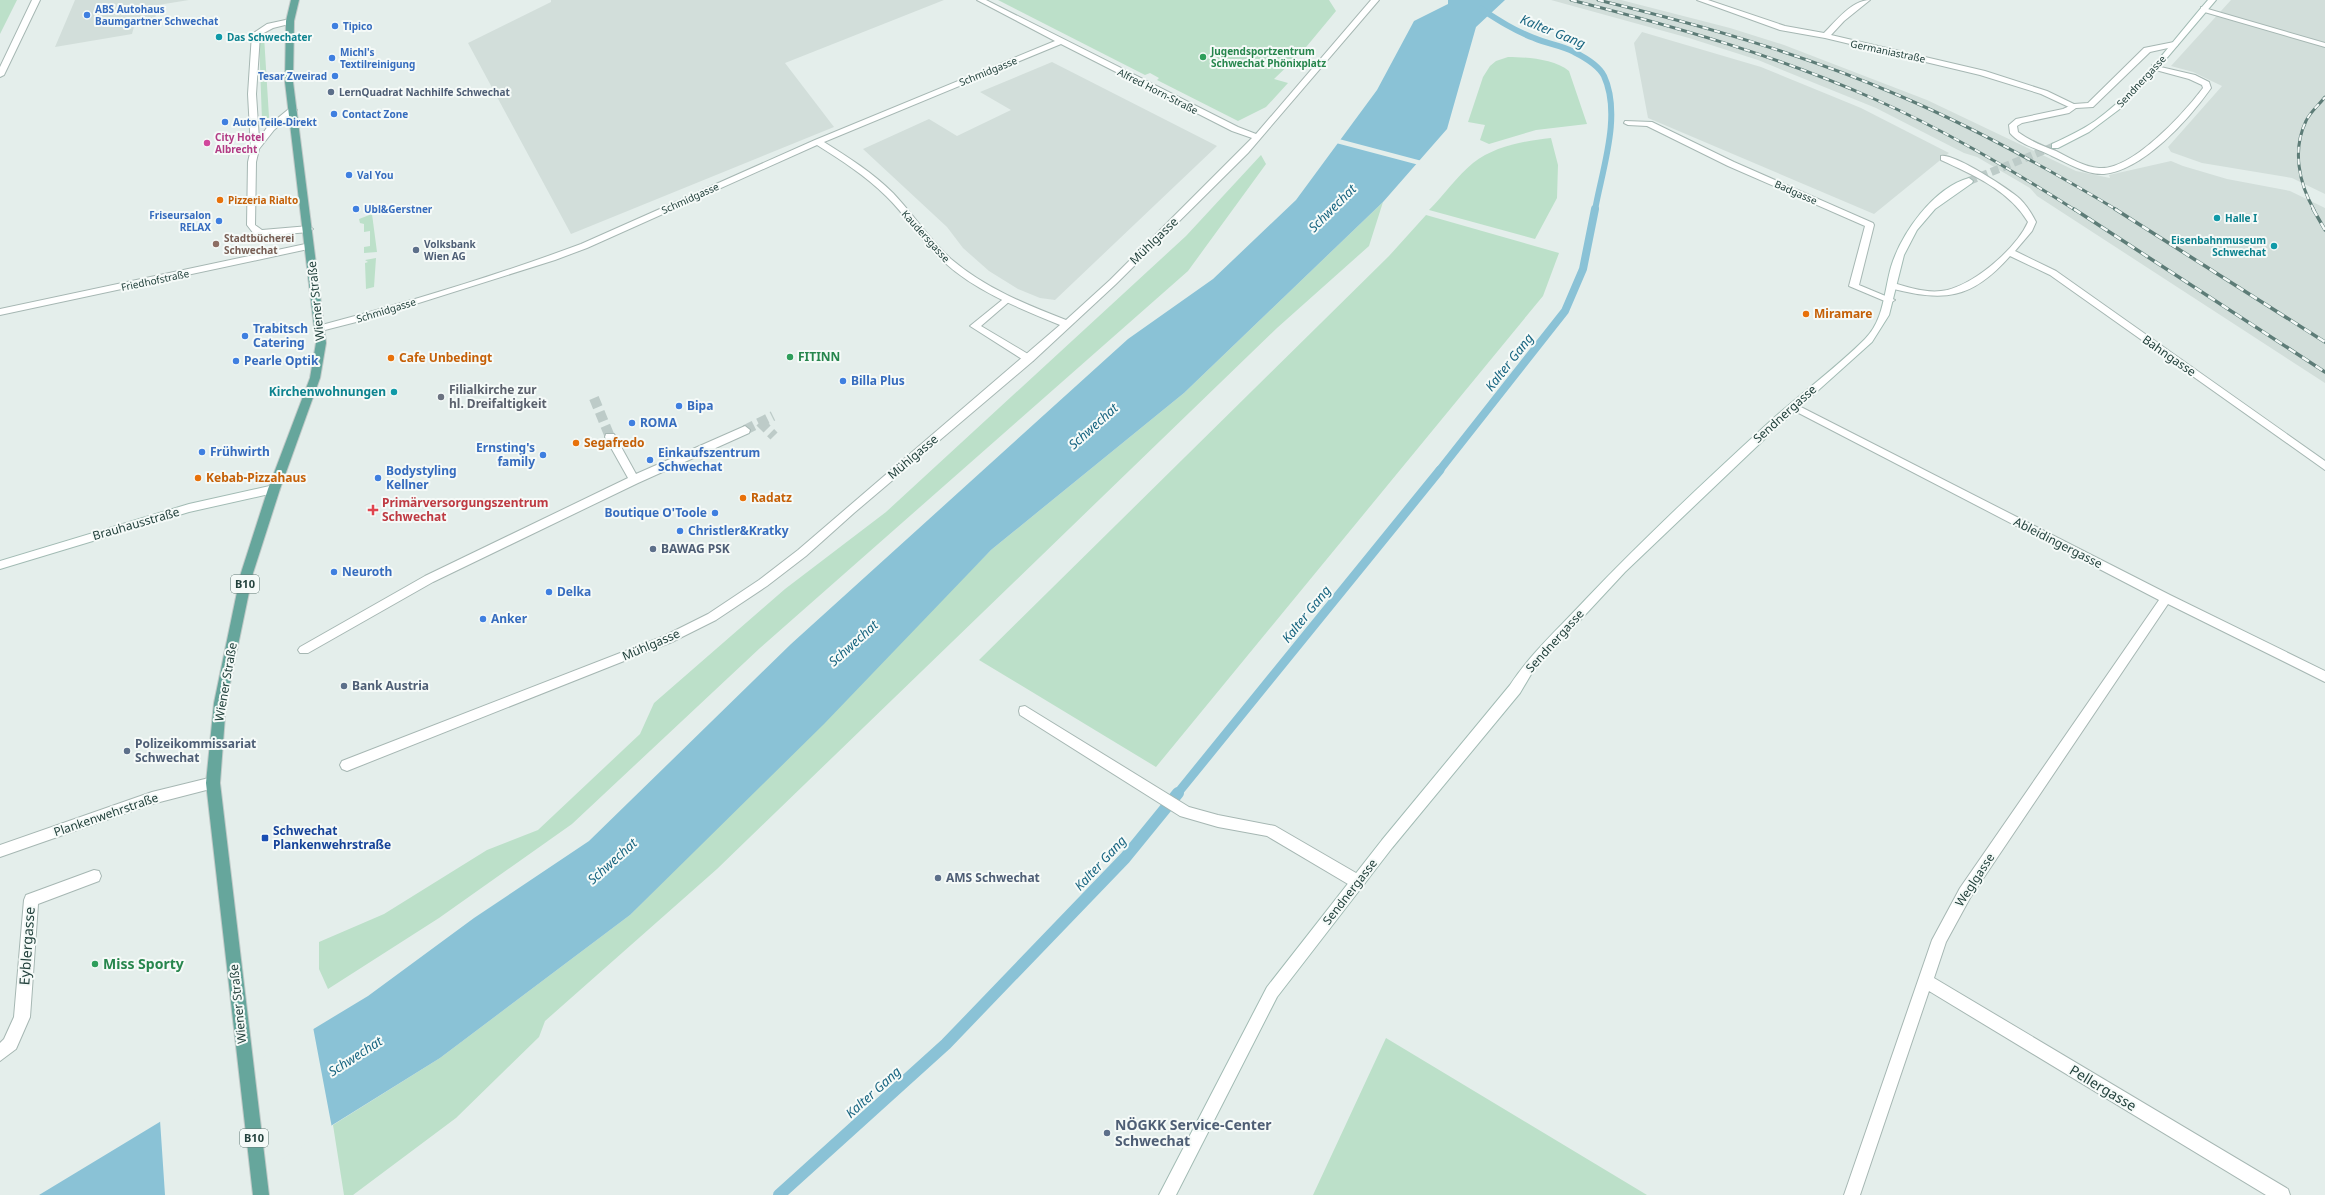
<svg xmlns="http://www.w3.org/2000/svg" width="2325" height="1195" font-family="'Noto Sans',sans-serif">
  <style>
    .built { fill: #d2deda }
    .green { fill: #bce0c9 }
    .water { fill: #8ac2d6 }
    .pier { fill: #e4eeeb }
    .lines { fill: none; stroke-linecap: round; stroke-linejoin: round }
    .stream-far3 { stroke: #8ac2d6; stroke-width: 6 }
    .stream-far2 { stroke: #8ac2d6; stroke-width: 8 }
    .stream-far1 { stroke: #8ac2d6; stroke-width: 9 }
    .stream { stroke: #8ac2d6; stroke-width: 12 }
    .street-tunnel { stroke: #bdcbc8; stroke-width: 10; stroke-dasharray: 10 5; stroke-linecap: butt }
    .secondary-tunnel { stroke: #bdcbc8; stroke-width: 8; stroke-dasharray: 8 4; stroke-linecap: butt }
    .lane-casing { stroke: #a6b7b3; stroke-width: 2 }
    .street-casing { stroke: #a6b7b3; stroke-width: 2 }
    .secondary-casing { stroke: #a2bbb4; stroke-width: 2 }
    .primary-casing { stroke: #c1cac8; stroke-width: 2 }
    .lane { fill: #fff; fill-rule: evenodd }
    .street { fill: #fff; fill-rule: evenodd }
    .secondary { fill: #fff; fill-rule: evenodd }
    .primary { fill: #66a69c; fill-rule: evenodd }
    .rail-far1-casing { stroke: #5d7c77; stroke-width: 3 }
    .rail-casing { stroke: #5d7c77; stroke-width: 3.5 }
    .rail-far1 { stroke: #f5faf8; stroke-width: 2; stroke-dasharray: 6; stroke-linecap: butt }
    .rail { stroke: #f5faf8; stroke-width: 2.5; stroke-dasharray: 8; stroke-linecap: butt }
    .shop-dot { fill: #3f7fe0; stroke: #f5faf8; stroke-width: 1.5 }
    .culture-dot { fill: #0f9aa8; stroke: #f5faf8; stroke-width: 1.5 }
    .leisure-dot { fill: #2e9e5b; stroke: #f5faf8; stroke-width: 1.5 }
    .service-dot { fill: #5c6f8a; stroke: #f5faf8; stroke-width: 1.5 }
    .hotel-dot { fill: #d1479c; stroke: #f5faf8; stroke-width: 1.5 }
    .food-dot { fill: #e8710a; stroke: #f5faf8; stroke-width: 1.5 }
    .education-dot { fill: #8d6e63; stroke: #f5faf8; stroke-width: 1.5 }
    .worship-dot { fill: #6b7280; stroke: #f5faf8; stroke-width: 1.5 }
    .health-dot { fill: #e0444e; stroke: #f5faf8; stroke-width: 1.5 }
    .transit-dot { fill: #1a4fb4; stroke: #f5faf8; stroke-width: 1.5 }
    .labels { text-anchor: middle; stroke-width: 4; stroke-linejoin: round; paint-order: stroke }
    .far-shop-label { font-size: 10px; font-weight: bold; fill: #366cbe; stroke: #f5faf8; text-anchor: start }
    .far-culture-label { font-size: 10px; font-weight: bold; fill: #0d838f; stroke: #f5faf8; text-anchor: start }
    .far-leisure-label { font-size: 10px; font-weight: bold; fill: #27864d; stroke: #f5faf8; text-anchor: start }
    .far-street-label { font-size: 10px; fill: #22413c; stroke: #f5faf8 }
    .far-service-label { font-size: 10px; font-weight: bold; fill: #4e5e75; stroke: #f5faf8; text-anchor: start }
    .far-hotel-label { font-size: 10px; font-weight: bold; fill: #b23c85; stroke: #f5faf8; text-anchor: start }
    .far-food-label { font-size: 10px; font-weight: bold; fill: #c56008; stroke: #f5faf8; text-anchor: start }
    .far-education-label { font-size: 10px; font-weight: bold; fill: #785e54; stroke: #f5faf8; text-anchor: start }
    .shield { fill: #f5faf8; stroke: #617874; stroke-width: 1 }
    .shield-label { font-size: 11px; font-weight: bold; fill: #22413c }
    .street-label { font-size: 12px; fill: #22413c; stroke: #f5faf8 }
    .food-label { font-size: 12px; font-weight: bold; fill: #c56008; stroke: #f5faf8; text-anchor: start }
    .shop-label { font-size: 12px; font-weight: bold; fill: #366cbe; stroke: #f5faf8; text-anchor: start }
    .leisure-label { font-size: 12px; font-weight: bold; fill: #27864d; stroke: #f5faf8; text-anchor: start }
    .worship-label { font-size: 12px; font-weight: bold; fill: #5b616d; stroke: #f5faf8; text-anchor: start }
    .culture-label { font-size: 12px; font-weight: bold; fill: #0d838f; stroke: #f5faf8; text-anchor: end }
    .health-label { font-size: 12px; font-weight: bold; fill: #be3a42; stroke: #f5faf8; text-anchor: start }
    .service-label { font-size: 12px; font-weight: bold; fill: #4e5e75; stroke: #f5faf8; text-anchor: start }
    .transit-label { font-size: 12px; font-weight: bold; fill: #164399; stroke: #f5faf8; text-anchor: start }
    .water-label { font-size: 13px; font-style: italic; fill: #186581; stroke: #f5faf8 }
    .near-street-label { font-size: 14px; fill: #22413c; stroke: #f5faf8 }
    .near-leisure-label { font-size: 14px; font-weight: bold; fill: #27864d; stroke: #f5faf8; text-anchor: start }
    .near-service-label { font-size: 14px; font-weight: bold; fill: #4e5e75; stroke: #f5faf8; text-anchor: start }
  </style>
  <rect width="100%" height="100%" fill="#e4eeeb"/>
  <path class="built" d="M75,0H189L158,5L155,19L135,23L132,34L55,47Z
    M551,0H944L785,63L834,127L571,234L468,43L551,2Z
    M1551,0H1621L1730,28L1784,45L1927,100L2076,171L2110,178L2109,175L2171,161L2183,166L2227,179L2290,191L2325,208V383L2037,196L2030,188L1977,157L1964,153L1876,108L1758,60L1689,38Z
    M2231,0H2325V194L2292,178L2202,163L2171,152L2168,147L2222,86L2193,72L2171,66Z
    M1642,32L1761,67L1861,108L1949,153L1874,214L1648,118L1634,43Z
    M1052,62L1217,146L1055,300L1040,298L1018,289L989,271L963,248L947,227L863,149L929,119L957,136L1011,110L980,92Z"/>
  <path class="green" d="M0,0H17L0,34Z
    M998,0H1329L1336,11L1302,52L1274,79L1288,83L1266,107L1238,121L1157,80L1159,78L1150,73L1145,75Z
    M261,36H264L269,117L268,120L262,121L259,38Z
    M1508,57C1526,57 1554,59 1569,71L1587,124L1536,130L1489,144L1480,140L1485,125L1468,122L1483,77L1490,66L1496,61Z
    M1551,138L1558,165L1557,198L1535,239L1429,210C1444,195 1457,176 1473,163C1495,146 1524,141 1551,138Z
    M1261,155L1266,164L1188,271L760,648L572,824L439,918L328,989L319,969V942L384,914L487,850L538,830L640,734L654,703L785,589L886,512L1186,236Z
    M1383,202L1369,246L1277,328L717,869L545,1021L539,1037L456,1118L353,1195H344L333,1125L440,1058L630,915L991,550L1184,393Z
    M372,214L377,252L364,253V247L370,246V231L364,232V224L360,223L359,219Z
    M1426,215L1559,253L1543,296L1156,767L979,660L1389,256Z
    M376,258L374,287L366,289L365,263L368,262L365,260Z
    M1386,1038L1647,1195H1313Z"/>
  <path class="water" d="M1448,0H1505L1476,27L1447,129L1383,202L1184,393L991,550L824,724L630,915L440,1058L220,1195H39L368,996L474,918L589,841L791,644L1128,339L1213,279L1296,200L1377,90L1414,21L1448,4Z"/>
  <path class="pier" d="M1339,139L1422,161L1419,165L1336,143Z
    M313,1027L332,1128L224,1195H165L160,1120Z"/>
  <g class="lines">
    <path class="stream-far3" d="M1481,9C1498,20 1515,31 1534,38C1547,44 1562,45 1574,52C1584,57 1599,66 1604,76C1622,115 1602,170 1595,210"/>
    <path class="stream-far2" d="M1439,471L1565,311L1583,269L1595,209"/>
    <path class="stream-far1" d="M1177,794L1440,470"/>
    <path class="stream" d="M779,1195L946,1044L1125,858L1178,793"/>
    <path class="street-tunnel" d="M594,398L610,437
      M760,422L774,436
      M745,430L773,416"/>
    <path class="secondary-tunnel" d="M1969,181L2055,146"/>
    <g class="lane-casing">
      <path id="lane" d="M2201,7L2325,43V47L2201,11Z
        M2174,42L2178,44L2177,46L2150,52L2093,107L2076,108L2069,113L2022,123L2017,126L2018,132C2030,141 2043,146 2056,151C2070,158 2084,167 2099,168C2132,171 2184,113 2203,88L2202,85L2189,79L2152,69V65L2195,75L2209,82L2211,88C2189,119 2144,170 2104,174C2086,175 2068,163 2052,156C2039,149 2020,145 2010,133L2009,125L2016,119L2063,109L2074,104L2088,103L2144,48Z
        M1007,296L1012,299L1010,301L981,326L1033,357V361H1025L970,326Z
        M1025,706L1189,807L1218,815L1275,826L1363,877L1365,882L1363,887L1358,888L1353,887L1267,836L1218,827L1180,816L1020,715L1019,711L1020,707Z"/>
    </g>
    <g class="street-casing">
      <path id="street" d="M32,0H40L4,75L0,77V67Z
        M977,0H986L1238,127L1256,134L1371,0H1379L1248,153L1116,284L1033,361L854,513L806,556L767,586L716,620L672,642L352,769L347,771L342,769L340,765L342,761L664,636L708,614L759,580L798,550L1060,325C1019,308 977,292 944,262C921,242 907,216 886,196C866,176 841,160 817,145L587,248L555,260L368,319L321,331L318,330V326C406,303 495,276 581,244L815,140L1055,41ZM1061,44L1232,131L1252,138L1110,280L1066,320C1025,304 985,288 951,259C929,239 913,214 893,193C873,173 848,157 824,142Z
        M1697,0H1708L1785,26L1824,33C1836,21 1852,0 1870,0L1844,21L1831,35L1985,71L2047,91L2078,106L2071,108L2041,94L1980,75L1825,38L1780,30Z
        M290,19L294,21L293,23L273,28L260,35L256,94L259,139L268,126L290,108L297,110L274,130L259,149L256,162L255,225L262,230L309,226L313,229L309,232L262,236L254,234L247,225L248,162L251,149L248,94L252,34L267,24Z
        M1625,121L1652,122L1734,162L1873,223L1874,225L1859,285L1895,300L1890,303L1887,302L1849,286L1865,226L1728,166L1647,126L1628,125L1624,123Z
        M1941,156C1954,153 2009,189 2020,199C2027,206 2032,214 2036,222L2032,231L2015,251L2056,271L2325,461V470L2050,275L2010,256C1971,300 1944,302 1890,288V284L1893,283C1908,287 1925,293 1941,291C1971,288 2016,249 2028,222C2009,190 1973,175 1941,160Z
        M310,243L313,244V248L0,315V309Z
        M1793,403L2170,595L2325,671V682L2168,604L1970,898L1946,942L1934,978L2288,1189L2290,1195H2266L1929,991L1860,1195H1844L1932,940L1960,888L2159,600L1789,408L1788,406Z
        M745,426L750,430L749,433L638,483L433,582L308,653H300L298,650L300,647L425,576L628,478L605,437L606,434H614L636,474Z
        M213,777L218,779L220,783L218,787L152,804L0,857V845L152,792Z
        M94,870L99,871L101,876L99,881L38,904L30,1017L16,1049L0,1061V1043L4,1039L14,1017L24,900L26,895Z"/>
    </g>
    <g class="secondary-casing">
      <path id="secondary" d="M2208,0H2216L2149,79L2121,108L2089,132L2058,148H2052V144C2067,137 2082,130 2095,121C2140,89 2172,41 2208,0Z
        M1969,178L1973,181L1972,183L1935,209L1917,230L1904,255L1889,315L1872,342L1773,431L1625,572L1533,671L1520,693L1392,848L1277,997L1176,1195H1159L1267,987L1382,840L1510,685C1531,653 1560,627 1586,599C1643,539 1704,482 1765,426C1797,396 1834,370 1865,339C1884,320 1884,292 1891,267C1901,234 1933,188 1969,178Z
        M274,485L278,486L280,489L278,492L189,512L0,569V561L189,504Z"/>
    </g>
    <g class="primary-casing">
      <path id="primary" d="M291,0H299L294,21L293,82L326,343L320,378L280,489L253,573L226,703L220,783L269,1195H253L206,783L214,703L241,573L268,489L310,378L316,343L285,82L286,21Z"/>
    </g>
    <use href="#lane" class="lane"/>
    <use href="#street" class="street"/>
    <use href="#secondary" class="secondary"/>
    <use href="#primary" class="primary"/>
    <g class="rail-far1-casing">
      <path id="rail-far1" d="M1571,0C1673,26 1775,55 1872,98C1943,129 2010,169 2075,210
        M1598,0C1701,25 1803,54 1900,96C1975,128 2047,168 2117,210
        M2314,210C2299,183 2292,150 2306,121C2310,112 2319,105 2325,97"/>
    </g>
    <g class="rail-casing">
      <path id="rail" d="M2074,209L2325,372
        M2115,209L2325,342
        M2313,209L2325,230"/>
    </g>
    <use href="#rail-far1" class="rail-far1"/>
    <use href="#rail" class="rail"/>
  </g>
  <g class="shop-dot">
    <circle cx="87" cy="15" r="4"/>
    <circle cx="335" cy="26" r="4"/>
    <circle cx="332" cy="58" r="4"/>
    <circle cx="335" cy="76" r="4"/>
    <circle cx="334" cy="114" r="4"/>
    <circle cx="225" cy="122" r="4"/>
    <circle cx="349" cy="175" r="4"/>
    <circle cx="356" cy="209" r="4"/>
    <circle cx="219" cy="221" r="4"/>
    <circle cx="245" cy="336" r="4"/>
    <circle cx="236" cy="361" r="4"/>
    <circle cx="843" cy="381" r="4"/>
    <circle cx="679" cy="406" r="4"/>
    <circle cx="632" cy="423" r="4"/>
    <circle cx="202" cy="452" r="4"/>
    <circle cx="543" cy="455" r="4"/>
    <circle cx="650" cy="460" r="4"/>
    <circle cx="378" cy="478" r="4"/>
    <circle cx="715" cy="513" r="4"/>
    <circle cx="680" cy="531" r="4"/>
    <circle cx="334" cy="572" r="4"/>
    <circle cx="549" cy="592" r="4"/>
    <circle cx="483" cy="619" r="4"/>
  </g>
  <g class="culture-dot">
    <circle cx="219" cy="37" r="4"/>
    <circle cx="2217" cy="218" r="4"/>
    <circle cx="2274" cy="246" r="4"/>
    <circle cx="394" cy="392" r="4"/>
  </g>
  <g class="leisure-dot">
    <circle cx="1203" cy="57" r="4"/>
    <circle cx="790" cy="357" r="4"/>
    <circle cx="95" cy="964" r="4"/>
  </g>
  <g class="service-dot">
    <circle cx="331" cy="92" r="4"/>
    <circle cx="416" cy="250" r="4"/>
    <circle cx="653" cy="549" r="4"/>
    <circle cx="344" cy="686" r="4"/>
    <circle cx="127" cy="751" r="4"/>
    <circle cx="938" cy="878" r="4"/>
    <circle cx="1107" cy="1133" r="4"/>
  </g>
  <circle class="hotel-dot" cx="207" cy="143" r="4"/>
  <g class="food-dot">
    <circle cx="220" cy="200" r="4"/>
    <circle cx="1806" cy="314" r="4"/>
    <circle cx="391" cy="358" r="4"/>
    <circle cx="576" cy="443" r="4"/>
    <circle cx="198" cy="478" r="4"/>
    <circle cx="743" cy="498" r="4"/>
  </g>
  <circle class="education-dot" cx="216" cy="244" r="4"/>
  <circle class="worship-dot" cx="441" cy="397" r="4"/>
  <path class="health-dot" d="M371 504h4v4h4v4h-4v4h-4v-4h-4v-4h4z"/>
  <rect class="transit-dot" x="261" y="834" width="8" height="8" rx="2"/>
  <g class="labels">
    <g class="far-shop-label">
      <text x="95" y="13">ABS Autohaus<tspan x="95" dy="12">Baumgartner Schwechat</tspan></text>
      <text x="343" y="30">Tipico</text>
      <text x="340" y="56">Michl's<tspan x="340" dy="12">Textilreinigung</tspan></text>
      <text x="327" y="80" text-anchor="end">Tesar Zweirad</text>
      <text x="342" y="118">Contact Zone</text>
      <text x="233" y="126">Auto Teile-Direkt</text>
      <text x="357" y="179">Val You</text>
      <text x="364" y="213">Ubl&amp;Gerstner</text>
      <text x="211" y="219" text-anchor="end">Friseursalon<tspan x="211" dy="12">RELAX</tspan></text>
    </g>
    <g class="far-culture-label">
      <text x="227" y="41">Das Schwechater</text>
      <text x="2225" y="222">Halle I</text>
      <text x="2266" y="244" text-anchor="end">Eisenbahnmuseum<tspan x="2266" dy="12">Schwechat</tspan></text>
    </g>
    <g class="far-leisure-label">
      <text x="1211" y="55">Jugendsportzentrum<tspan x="1211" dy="12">Schwechat Phönixplatz</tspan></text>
    </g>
    <g class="far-street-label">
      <text transform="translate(1888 51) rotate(12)" y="4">Germaniastraße</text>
      <text transform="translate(988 71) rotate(-22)" y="4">Schmidgasse</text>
      <text transform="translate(2141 81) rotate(-47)" y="4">Sendnergasse</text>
      <text transform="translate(1158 91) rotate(27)" y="4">Alfred Horn-Straße</text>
      <text transform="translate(1796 192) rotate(24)" y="4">Badgasse</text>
      <text transform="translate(690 198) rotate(-24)" y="4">Schmidgasse</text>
      <text transform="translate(926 236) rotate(48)" y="4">Kaudersgasse</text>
      <text transform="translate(155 280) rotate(-12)" y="4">Friedhofstraße</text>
      <text transform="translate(386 310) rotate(-17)" y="4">Schmidgasse</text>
    </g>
    <g class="far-service-label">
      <text x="339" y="96">LernQuadrat Nachhilfe Schwechat</text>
      <text x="424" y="248">Volksbank<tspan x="424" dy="12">Wien AG</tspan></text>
    </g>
    <g class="far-hotel-label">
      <text x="215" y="141">City Hotel<tspan x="215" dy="12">Albrecht</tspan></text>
    </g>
    <g class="far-food-label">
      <text x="228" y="204">Pizzeria Rialto</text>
    </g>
    <g class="far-education-label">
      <text x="224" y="242">Stadtbücherei<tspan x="224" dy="12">Schwechat</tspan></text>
    </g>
    <g class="shield">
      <rect x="231" y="575" width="28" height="18" rx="3"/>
      <rect x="240" y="1129" width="28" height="18" rx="3"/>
    </g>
    <g class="shield-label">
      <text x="245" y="588">B10</text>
      <text x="254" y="1142">B10</text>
    </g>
    <g class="street-label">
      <text transform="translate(1154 241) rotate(-44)" y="4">Mühlgasse</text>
      <text transform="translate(316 301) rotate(-96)" y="4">Wiener Straße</text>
      <text transform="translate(2169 356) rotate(35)" y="4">Bahngasse</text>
      <text transform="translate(1785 414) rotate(-42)" y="4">Sendnergasse</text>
      <text transform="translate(913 457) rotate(-40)" y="4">Mühlgasse</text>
      <text transform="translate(136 524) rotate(-16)" y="4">Brauhausstraße</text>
      <text transform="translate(2058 543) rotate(27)" y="4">Ableidingergasse</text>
      <text transform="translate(1555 641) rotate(-48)" y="4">Sendnergasse</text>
      <text transform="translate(651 645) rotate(-23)" y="4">Mühlgasse</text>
      <text transform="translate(226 682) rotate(-80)" y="4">Wiener Straße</text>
      <text transform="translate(106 815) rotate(-19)" y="4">Plankenwehrstraße</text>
      <text transform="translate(1975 880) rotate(-57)" y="4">Weglgasse</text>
      <text transform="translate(1350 892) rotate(-52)" y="4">Sendnergasse</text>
      <text transform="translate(238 1004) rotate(-96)" y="4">Wiener Straße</text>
    </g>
    <g class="food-label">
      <text x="1814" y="318">Miramare</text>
      <text x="399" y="362">Cafe Unbedingt</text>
      <text x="584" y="447">Segafredo</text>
      <text x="206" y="482">Kebab-Pizzahaus</text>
      <text x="751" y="502">Radatz</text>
    </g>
    <g class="shop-label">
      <text x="253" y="333">Trabitsch<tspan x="253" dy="14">Catering</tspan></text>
      <text x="244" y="365">Pearle Optik</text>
      <text x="851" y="385">Billa Plus</text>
      <text x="687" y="410">Bipa</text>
      <text x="640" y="427">ROMA</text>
      <text x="535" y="452" text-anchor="end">Ernsting's<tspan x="535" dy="14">family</tspan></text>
      <text x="210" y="456">Frühwirth</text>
      <text x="658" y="457">Einkaufszentrum<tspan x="658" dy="14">Schwechat</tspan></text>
      <text x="386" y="475">Bodystyling<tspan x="386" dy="14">Kellner</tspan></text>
      <text x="707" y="517" text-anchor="end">Boutique O'Toole</text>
      <text x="688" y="535">Christler&amp;Kratky</text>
      <text x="342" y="576">Neuroth</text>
      <text x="557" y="596">Delka</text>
      <text x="491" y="623">Anker</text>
    </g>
    <g class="leisure-label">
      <text x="798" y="361">FITINN</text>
    </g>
    <g class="worship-label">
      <text x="449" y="394">Filialkirche zur<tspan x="449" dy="14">hl. Dreifaltigkeit</tspan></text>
    </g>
    <g class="culture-label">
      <text x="386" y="396">Kirchenwohnungen</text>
    </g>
    <g class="health-label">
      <text x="382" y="507">Primärversorgungszentrum<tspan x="382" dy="14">Schwechat</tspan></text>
    </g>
    <g class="service-label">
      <text x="661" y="553">BAWAG PSK</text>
      <text x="352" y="690">Bank Austria</text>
      <text x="135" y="748">Polizeikommissariat<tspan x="135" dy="14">Schwechat</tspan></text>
      <text x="946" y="882">AMS Schwechat</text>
    </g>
    <g class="transit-label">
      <text x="273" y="835">Schwechat<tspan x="273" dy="14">Plankenwehrstraße</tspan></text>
    </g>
    <g class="water-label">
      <text transform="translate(1553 31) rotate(22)" y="5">Kalter Gang</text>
      <text transform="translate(1332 208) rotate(-45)" y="5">Schwechat</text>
      <text transform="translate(1509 362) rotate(-52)" y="5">Kalter Gang</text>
      <text transform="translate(1093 426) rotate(-42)" y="5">Schwechat</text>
      <text transform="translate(1306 614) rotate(-51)" y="5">Kalter Gang</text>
      <text transform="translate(853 643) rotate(-42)" y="5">Schwechat</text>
      <text transform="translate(612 861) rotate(-42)" y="5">Schwechat</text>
      <text transform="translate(1100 863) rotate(-47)" y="5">Kalter Gang</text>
      <text transform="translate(355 1056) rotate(-33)" y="5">Schwechat</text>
      <text transform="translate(873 1092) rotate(-42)" y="5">Kalter Gang</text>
    </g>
    <g class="near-street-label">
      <text transform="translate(27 946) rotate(-86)" y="5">Eyblergasse</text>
      <text transform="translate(2103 1088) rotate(31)" y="5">Pellergasse</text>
    </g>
    <g class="near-leisure-label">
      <text x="103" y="969">Miss Sporty</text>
    </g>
    <g class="near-service-label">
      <text x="1115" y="1130">NÖGKK Service-Center<tspan x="1115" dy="16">Schwechat</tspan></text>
    </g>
  </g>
</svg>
